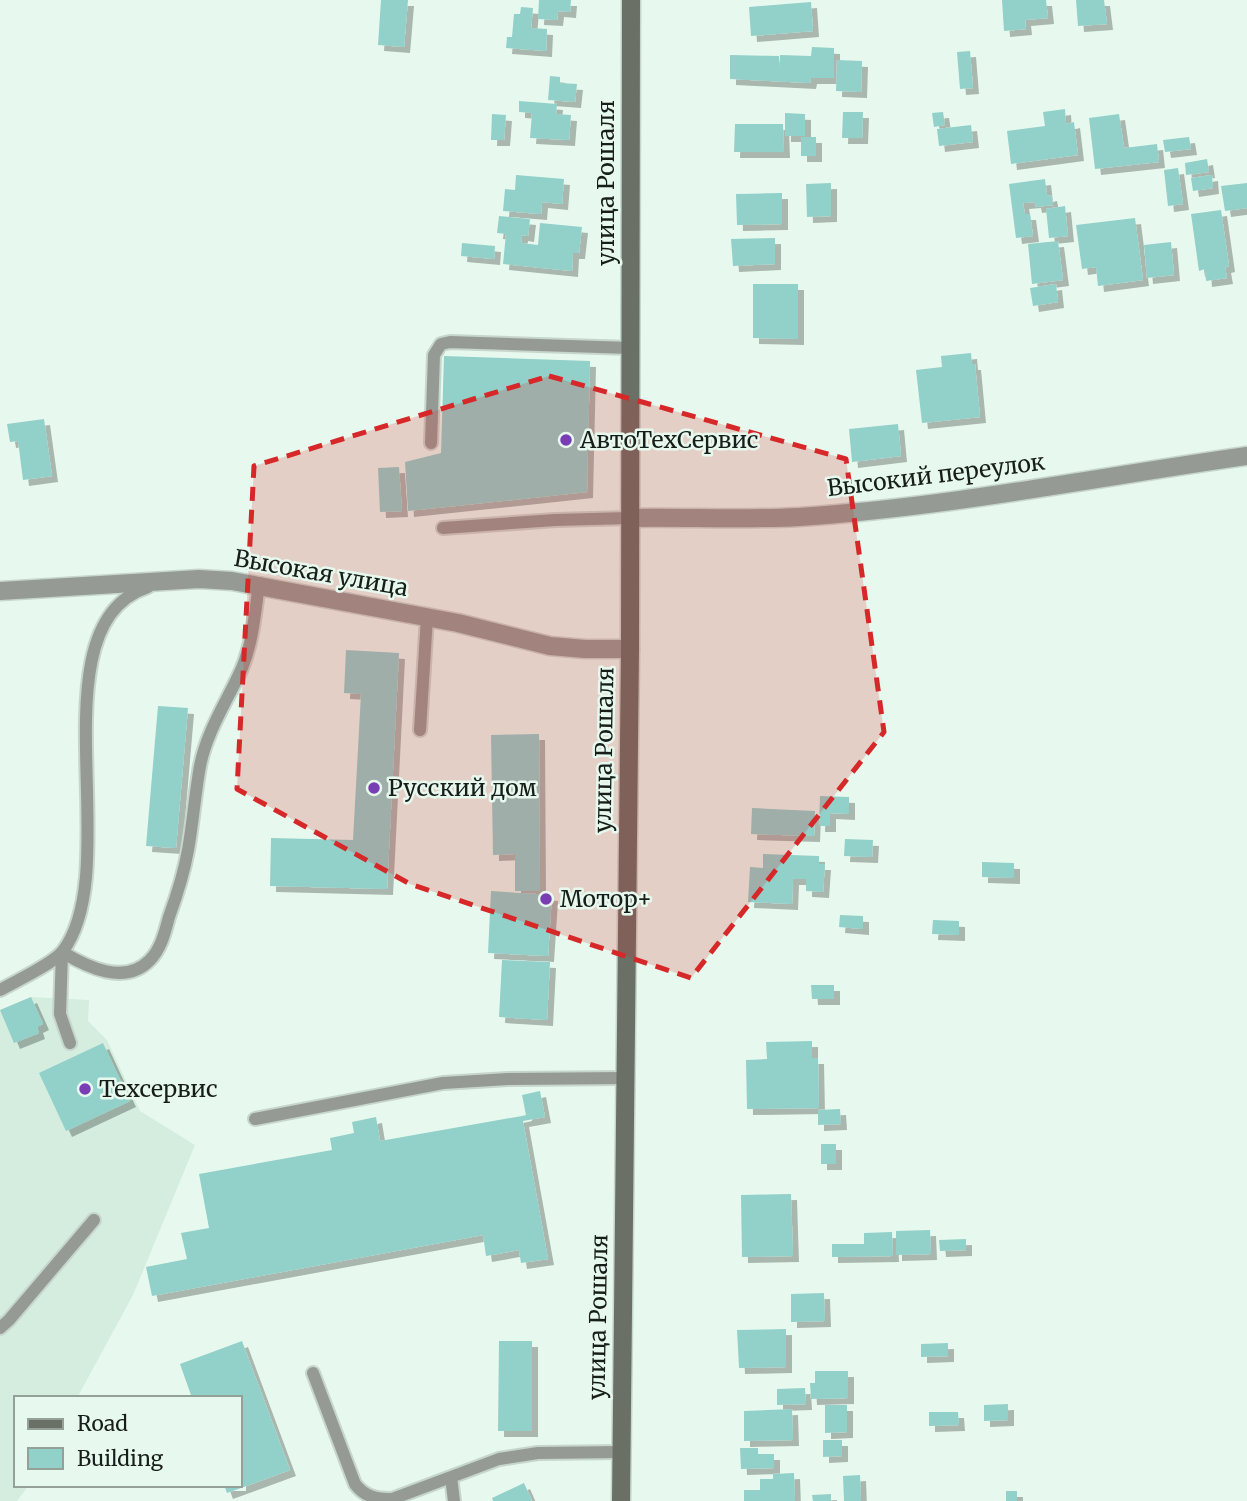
<svg xmlns="http://www.w3.org/2000/svg" width="1247" height="1501" font-family="Merriweather,serif">
  <style>
    .built { fill: #d4eddf }
    .building { fill: #92d0ca; filter: url(#shadow) }
    .lines { fill: none; stroke-linecap: round; stroke-linejoin: round }
    .lane-casing { stroke: #c6d6cc; stroke-width: 16 }
    .street-casing { stroke: #c6d6cc; stroke-width: 21 }
    .secondary-casing { stroke: #c6d6cc; stroke-width: 21 }
    .lane { stroke: #969a94; stroke-width: 12 }
    .street { stroke: #969a94; stroke-width: 18 }
    .secondary { stroke: #6a7066; stroke-width: 18 }
    .marked { fill: #d62828; fill-opacity: 0.2; stroke: #d62828; stroke-width: 5; stroke-dasharray: 14 9; stroke-linejoin: round }
    .poi-dot { fill: #7a3eb4; stroke: #e7f9ee; stroke-width: 2.5 }
    .labels { text-anchor: middle; stroke-width: 5; stroke-linejoin: round; paint-order: stroke }
    .street-label { font-size: 23px; fill: #171d19; stroke: #e7f9ee }
    .poi-label { font-size: 23px; fill: #171d19; stroke: #e7f9ee; text-anchor: start }
  </style>
  <defs>
    <filter id="shadow"><feDropShadow dx="6" dy="6" stdDeviation="0" flood-color="#0004"/></filter>
  </defs>
  <rect width="100%" height="100%" fill="#e7f9ee"/>
  <path class="built" d="M31,997L89,1000L88,1021L107,1040L140,1111L195,1145L133,1295L77,1398H16V1485H29L17,1501H0V1010Z"/>
  <path class="building" d="M381,0H408L404,47L378,45Z
    M539,0H571L570,12L558,11L557,20L538,19Z
    M1002,0H1046L1048,18L1025,20L1026,29L1004,31Z
    M1076,0H1104L1107,24L1078,26Z
    M811,2L813,31L751,36L749,7Z
    M521,7L533,8L531,28L547,29L546,51L506,48L507,37H512L514,14H520Z
    M812,47L834,48V78H811L810,83L730,79V55L779,56L780,69V55L811,56Z
    M970,51L973,88L960,89L957,52Z
    M837,60L862,61L861,92L836,91Z
    M550,76L560,77V83L577,84L575,102L548,100Z
    M519,101L557,104L556,114L571,115L569,140L530,138L532,113L519,112Z
    M1065,109L1066,124L1074,122L1078,155L1011,164L1007,131L1045,126L1043,112Z
    M843,112H863L862,138H842Z
    M943,112L945,125L934,127L932,113Z
    M785,113L805,114V136H785Z
    M492,114L506,115L504,140H491Z
    M1119,114L1124,148L1157,144L1159,162L1095,169L1089,118Z
    M735,124H783L784,152H734Z
    M971,125L973,142L939,146L937,129Z
    M801,137H816V156H801Z
    M1189,137L1191,149L1165,152L1163,140Z
    M1207,159L1209,172L1186,175L1185,163Z
    M1178,168L1183,204L1168,206L1164,170Z
    M516,175L564,179L562,204L542,202L541,214L503,211L505,189L515,190Z
    M1212,175L1213,188L1193,191L1191,178Z
    M1045,179L1047,196L1051,195L1053,205L1036,207L1035,202L1023,203L1025,214H1030L1033,236L1016,238L1009,184Z
    M831,183V216L807,217L806,184Z
    M1247,183V208L1225,211L1221,186Z
    M782,193V224L737,225L736,194Z
    M1065,206L1068,236L1049,238L1046,209Z
    M1221,210L1229,266L1225,267L1227,278L1206,281L1205,269L1199,271L1191,214Z
    M499,216L530,219L528,236L522,235L521,243L538,245L540,223L582,227L579,253H573L572,271L503,264L506,234L497,233Z
    M1135,218L1143,280L1098,286L1096,267L1082,269L1076,225Z
    M775,238V264L733,266L731,239Z
    M1058,241L1063,280L1032,284L1028,244Z
    M1171,242L1174,275L1147,278L1144,245Z
    M462,243L495,246L494,259L461,256Z
    M753,284H798V339L753,338Z
    M1056,284L1058,302L1033,306L1030,288Z
    M971,353L972,364H975L980,417L922,423L916,370L942,367L941,356Z
    M444,356L590,361L587,492L408,511L405,462L441,453Z
    M44,419L52,476L23,480L18,441L10,442L7,424Z
    M898,424L901,456L852,462L849,429Z
    M399,467L402,511L380,512L378,468Z
    M346,650L399,653L387,889L270,886L271,838L353,840L361,694L344,693Z
    M158,706L188,708L176,848L146,846Z
    M539,734L540,891H515V854L493,855L491,735Z
    M820,796L849,797V814L830,813V826H819Z
    M752,808L815,811L814,836L751,834Z
    M845,839L873,840L872,857L844,856Z
    M763,854L819,856V864H825L823,892L806,891V879H793L792,904L748,902L750,867L763,868Z
    M982,862L1014,863V878L982,877Z
    M491,891L552,895L548,956L488,953Z
    M840,915L863,916V929L839,927Z
    M933,920L959,921V935L932,934Z
    M502,960L550,962L547,1020L499,1017Z
    M811,985H834V999H812Z
    M31,997L43,1024L37,1027L39,1033L14,1043L0,1010Z
    M812,1041V1058H818L819,1108L747,1109L746,1060L767,1059L766,1042Z
    M103,1043L130,1101L66,1131L39,1073Z
    M540,1091L545,1117L523,1121L548,1259L521,1263L519,1250L486,1256L483,1235L152,1296L146,1267L187,1259L181,1233L209,1228L199,1174L332,1150L330,1138L354,1133L352,1122L376,1117L380,1141L522,1116L526,1115L522,1095Z
    M840,1109L841,1124L818,1125V1110Z
    M821,1144H836V1164H821Z
    M791,1194L793,1256L742,1257L741,1195Z
    M930,1230L931,1254L896,1255V1231Z
    M892,1232L893,1256L832,1257V1244H864V1233Z
    M966,1239V1250L940,1251L939,1240Z
    M824,1293L825,1321L791,1322V1294Z
    M786,1329V1367L739,1368L737,1330Z
    M242,1341L290,1470L227,1493L224,1485H240V1398H192L180,1364Z
    M499,1341H532V1431H498Z
    M948,1343V1356L921,1357V1344Z
    M815,1371H848V1398L811,1399L810,1383H815Z
    M805,1388L806,1404L777,1405V1389Z
    M1008,1404V1420L984,1421V1405Z
    M825,1405H847V1432L825,1433Z
    M792,1409L793,1440L744,1441V1411Z
    M929,1412H958L959,1425L929,1426Z
    M823,1440H842V1456L823,1457Z
    M740,1448H758V1454H774V1468L741,1469Z
    M794,1473L795,1501H744V1490H760V1479H773V1474Z
    M860,1475L861,1501H844L843,1476Z
    M524,1483L532,1501H493L492,1498Z
    M1006,1491H1017V1501H1006Z
    M831,1494V1501H813L812,1495Z"/>
  <g class="lines">
    <g class="lane-casing">
      <path id="lane" d="M431,443L434,355L441,344L450,342L630,348
        M443,528L555,520L629,518
        M420,730L427,617
        M0,990C16,981 53,964 63,951C127,865 32,625 148,587
        M70,1043L60,1014L62,952C87,967 125,986 150,960C161,949 165,932 169,917C177,895 184,873 188,850C193,822 195,794 200,766C207,730 228,700 242,668C253,641 255,612 259,584
        M255,1119L443,1083L508,1079L625,1078
        M0,1328L9,1320L94,1220
        M313,1373L355,1484C365,1497 376,1499 392,1499L499,1459L538,1453L621,1452
        M451,1477L454,1501"/>
    </g>
    <g class="street-casing">
      <path id="street" d="M629,518C686,517 743,520 799,517C950,507 1098,477 1247,456
        M0,591L199,579L232,581L458,623L550,646L585,649H630"/>
    </g>
    <g class="secondary-casing">
      <path id="secondary" d="M621,1501L630,649L631,0"/>
    </g>
    <use href="#lane" class="lane"/>
    <use href="#street" class="street"/>
    <use href="#secondary" class="secondary"/>
  </g>
  <path class="marked" d="M549,376L846,459L884,732L691,978L410,884L237,789L254,466Z"/>
  <g class="poi-dot">
    <circle cx="566" cy="440" r="7"/>
    <circle cx="374" cy="788" r="7"/>
    <circle cx="546" cy="899" r="7"/>
    <circle cx="85" cy="1089" r="7"/>
  </g>
  <g class="labels">
    <g class="street-label">
      <text transform="translate(606 183) rotate(-90)" y="8">улица Рошаля</text>
      <text transform="translate(936 475) rotate(-7)" y="8">Высокий переулок</text>
      <text transform="translate(321 573) rotate(10)" y="8">Высокая улица</text>
      <text transform="translate(604 750) rotate(-89)" y="8">улица Рошаля</text>
      <text transform="translate(598 1317) rotate(-89)" y="8">улица Рошаля</text>
    </g>
    <g class="poi-label">
      <text x="580" y="448">АвтоТехСервис</text>
      <text x="388" y="796">Русский дом</text>
      <text x="560" y="907">Мотор+</text>
      <text x="99" y="1097">Техсервис</text>
    </g>
  </g>
  <rect x="14" y="1396" width="228" height="91" fill="#e7f9ee" stroke="#94a199" stroke-width="2"/>
  <rect x="28" y="1419" width="35" height="10" fill="#6a7066" stroke="#94a199" stroke-width="2"/>
  <text x="77" y="1431" font-size="21" fill="#171d19">Road</text>
  <rect x="28" y="1448" width="35" height="21" fill="#92d0ca" stroke="#94a199" stroke-width="2"/>
  <text x="77" y="1466" font-size="21" fill="#171d19">Building</text>
</svg>
